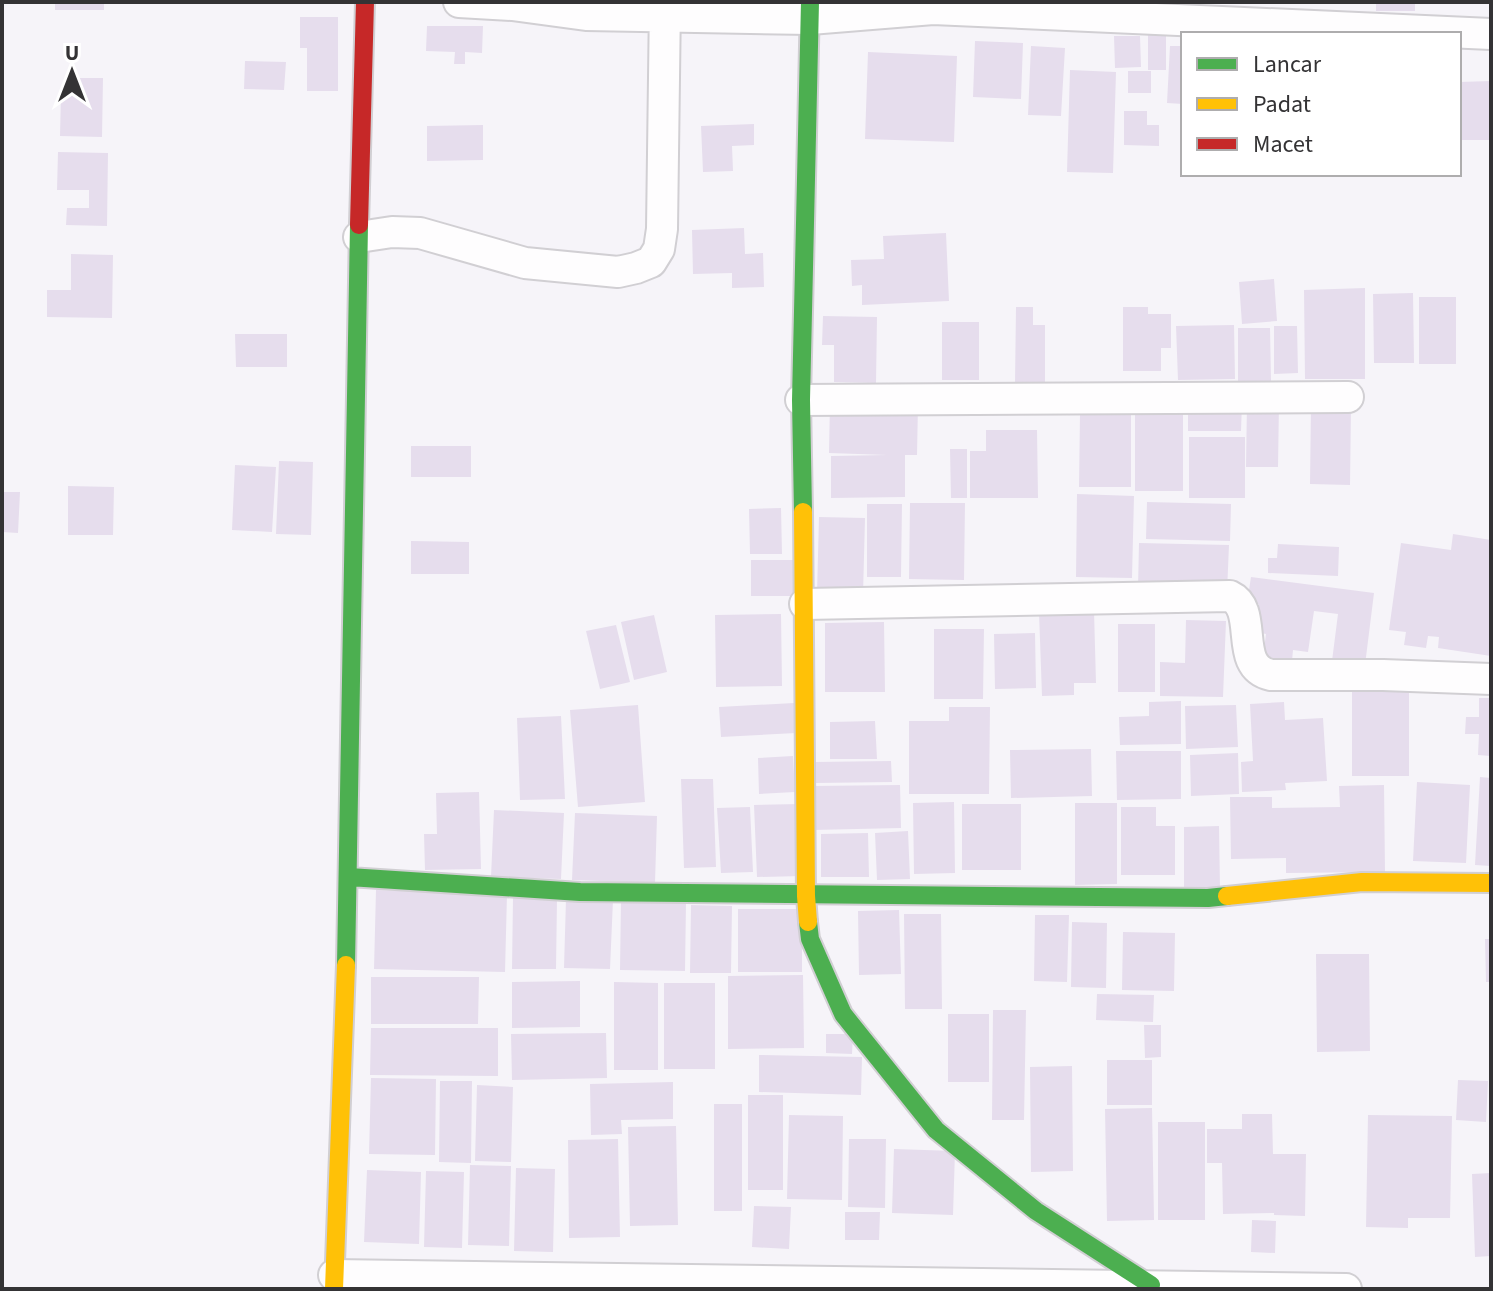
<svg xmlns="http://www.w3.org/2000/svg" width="1493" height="1291" font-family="'Source Sans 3',sans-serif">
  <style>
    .building { fill: #e6dded }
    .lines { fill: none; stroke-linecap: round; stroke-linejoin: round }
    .street-casing { stroke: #d1cfd3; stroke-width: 34 }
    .fast-casing { stroke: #d1cfd3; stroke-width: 22 }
    .slow-casing { stroke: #d1cfd3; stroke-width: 22 }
    .jam-casing { stroke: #d1cfd3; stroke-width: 22 }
    .street { stroke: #fefdfe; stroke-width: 30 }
    .fast { stroke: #4caf50; stroke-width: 18 }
    .slow { stroke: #ffc107; stroke-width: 18 }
    .jam { stroke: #c62828; stroke-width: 18 }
  </style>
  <rect width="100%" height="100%" fill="#f6f4f9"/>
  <path class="building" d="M55,2H104V10H55Z
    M1376,2H1415V11H1376Z
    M300,17H338V91H307V48H300Z
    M427,26H483L482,53L465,52V64H454L455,52L426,51Z
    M1148,32H1166V70H1148Z
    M1114,36H1140L1141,67L1115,68Z
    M975,41L1023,43L1021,99L973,97Z
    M1031,46L1065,48L1061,116L1028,115Z
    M1170,46H1183V104L1167,103Z
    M868,52L957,56L954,142L865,139Z
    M245,61L286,62L284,90L244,89Z
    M1070,70L1116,72L1113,173L1067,172Z
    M1128,71H1151V93H1128Z
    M77,78H103L102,137L60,136L61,94H76Z
    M1491,81V140H1459V82Z
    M1124,111H1147V125H1159V146L1124,145Z
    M754,124V145L732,146L733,171L703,172L701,126Z
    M483,125V160L427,161V126Z
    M58,152L108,153L107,226L66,225L67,208H89V190H57Z
    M744,228L745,254L763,253L764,287L732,288V273L693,274L692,230Z
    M946,233L949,301L862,305V285L852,286L851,260L884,259L883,236Z
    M71,254L113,255L112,318L47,317V290H71Z
    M1274,279L1277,321L1242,324L1239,282Z
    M1365,288V379H1305L1304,290Z
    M1413,293L1414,363H1374L1373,294Z
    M1419,297H1456V364H1419Z
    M1016,307H1033V325H1045V383H1015Z
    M1123,307H1148V314H1171V348H1161V371H1123Z
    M823,316L877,317L876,383L834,382V345H822Z
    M942,322H979V380H942Z
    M1234,325L1235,379L1178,380L1176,326Z
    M1274,326H1297L1298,373L1274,374Z
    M1238,328H1270L1271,381L1238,382Z
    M235,334H287V367H236Z
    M830,402L918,404L917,455H905V497L831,498V456L887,455L829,453Z
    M1188,402L1242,403L1241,431H1188Z
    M1247,402H1279L1278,467H1246Z
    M1311,405L1351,406L1350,485L1310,484Z
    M1135,409H1183V491H1135Z
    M1080,414L1131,415V487H1079Z
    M986,430H1037L1038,498H970V451H986Z
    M1189,437H1245V498H1189Z
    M411,446H471V477H411Z
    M950,449H967V498H951Z
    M279,461L313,462L311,535L276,534Z
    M235,465L276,467L272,532L232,530Z
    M68,486L114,487L113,535H68Z
    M2,492H20L18,533L2,532Z
    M1077,494L1134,496L1132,578L1076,577Z
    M1147,502L1231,504L1230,541L1146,539Z
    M910,503H965L964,580L909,579Z
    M867,504H902L901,577H867Z
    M781,508L782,554H750L749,509Z
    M819,517L865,518L863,595L817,594Z
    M1453,534L1491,540V656L1438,648L1439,637L1428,636L1426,648L1404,645L1406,632L1389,630L1401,543L1451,550Z
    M411,541L469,542V574H411Z
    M1139,543L1229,545L1227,592L1138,588Z
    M1278,544L1339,547L1338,576L1268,573V558H1277Z
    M751,560H794V596H751Z
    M1251,577L1374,593L1365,665L1332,661L1338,614L1314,611L1308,652L1293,650L1292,661L1263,657L1266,634L1256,632L1259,604L1247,603Z
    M1094,611L1096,683H1074V695L1042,696L1039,612Z
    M781,614L782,686L716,687L715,615Z
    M654,615L667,672L634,680L621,622Z
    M1186,620L1226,621L1223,697L1160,696V662L1185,663Z
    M884,622L885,692H825V623Z
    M1118,624H1155V692H1118Z
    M616,625L630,682L600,689L586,631Z
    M934,629H984L983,699H934Z
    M1035,633L1036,688L995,689L994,634Z
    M1352,691H1409V776H1352Z
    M1479,698H1491V756L1478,755L1479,734H1465L1466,717H1479Z
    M1181,701V744L1120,745L1119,717L1149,716V702Z
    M1284,702L1285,720L1323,718L1327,781L1285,783L1286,790L1242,792L1241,762L1253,761L1250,704Z
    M794,703L796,733L721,737L719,707Z
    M638,705L645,802L578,807L570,710Z
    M1236,705L1238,747L1186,749L1185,706Z
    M949,707H990L989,794H909V721H949Z
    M561,716L565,799L520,800L517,718Z
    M875,721L877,759H830V722Z
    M1091,749L1092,796L1011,798L1010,750Z
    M1116,751H1181V799L1117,800Z
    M1238,753L1239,794L1191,796L1190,755Z
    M793,756L795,792L759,794L758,758Z
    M891,761L892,782L816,783L815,762Z
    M1480,777L1491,778V866L1475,865Z
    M681,779H713L716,867L684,868Z
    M1417,782L1470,785L1466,863L1413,861Z
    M900,785L901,828L813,830V786Z
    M1384,785L1385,872L1286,873V858L1231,859L1230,797H1272V808L1340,807L1339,786Z
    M479,792L481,869L425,870L424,834H437L436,793Z
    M954,802L955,873L914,874L913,803Z
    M1075,803H1117V884L1075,885Z
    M800,804L802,876L757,877L754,805Z
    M962,804H1021V870H962Z
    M750,807L753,872L721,873L717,808Z
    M1121,807H1156V826H1175V875H1121Z
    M494,810L564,813L561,879L491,877Z
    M575,813L657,816L655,883L572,880Z
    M1219,826L1220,889H1184V827Z
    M908,831L910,879L877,880L875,833Z
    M868,833L869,877H821V834Z
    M376,890L507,894L505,972L374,969Z
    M513,898L557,899L556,969H512Z
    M566,899L613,900L610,969L564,968Z
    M621,900L686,902L685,971L620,970Z
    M691,905L732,906L731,973H690Z
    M738,909H802V972H738Z
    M899,910L901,974L859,975L858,911Z
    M904,914H941L942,1009H905Z
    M1035,915H1069L1067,982L1034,981Z
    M1072,922L1107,923L1106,988L1071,987Z
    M1123,932L1175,933L1174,991L1122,990Z
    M1485,939H1491V982H1486Z
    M1316,954H1369L1370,1051L1317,1052Z
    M803,975L804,1048L728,1049V976Z
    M371,977H479L478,1024H371Z
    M580,981V1027L512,1028V982Z
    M614,982L658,983V1070H614Z
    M664,983H715V1069H664Z
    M1097,994L1154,995L1153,1022L1096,1020Z
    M993,1010H1026L1024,1120H992Z
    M948,1014H989V1082H948Z
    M1144,1025H1161V1057L1145,1058Z
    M371,1028H498V1076L370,1075Z
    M606,1033L607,1078L512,1080L511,1034Z
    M826,1034H853L852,1054L826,1053Z
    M759,1055L862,1057L861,1095L759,1092Z
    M1107,1060H1152V1105H1107Z
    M1072,1066L1073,1171L1031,1172L1030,1067Z
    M371,1078L436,1079L435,1155L369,1154Z
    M1458,1080L1488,1081L1486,1122L1456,1120Z
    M440,1081H472L471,1163L439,1162Z
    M673,1082V1119L621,1120L622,1134L591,1135L590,1084Z
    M477,1085L513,1087L511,1162L475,1161Z
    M748,1095H783V1190H748Z
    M714,1104H742V1211H714Z
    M1152,1108L1154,1220L1107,1221L1105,1109Z
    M1242,1114H1272L1273,1154H1306L1305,1216L1274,1215V1213L1223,1214L1222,1163H1207V1129H1242Z
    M789,1115L843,1116L842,1200L787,1199Z
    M1368,1115L1452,1116L1450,1218H1408V1228L1366,1227Z
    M1158,1122H1205V1220H1158Z
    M676,1126L678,1225L630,1226L628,1127Z
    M618,1139L620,1237L569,1238L568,1140Z
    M849,1139H886L885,1208L848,1207Z
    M894,1149L955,1151L953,1215L892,1213Z
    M470,1165L511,1166L509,1246L468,1245Z
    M516,1168L555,1169L553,1252L514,1251Z
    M367,1170L421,1172L419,1244L364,1242Z
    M426,1171L464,1172L462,1248L424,1247Z
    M1491,1173V1256L1475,1257L1472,1174Z
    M754,1206L791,1207L789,1249L752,1247Z
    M845,1212H880L879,1240H845Z
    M1252,1220L1276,1221L1275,1253L1251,1252Z"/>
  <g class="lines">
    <g class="street-casing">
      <path id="street" d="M459,2L512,5L586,15L810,19L933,9L1491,34
        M359,237L392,232L420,233L525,263L618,272L636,268L651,262L659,249L662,229L665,2
        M801,400L1348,397
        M805,604L1230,596C1260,610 1232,667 1271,675H1383L1491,679
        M334,1275L1346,1289"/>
    </g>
    <g class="fast-casing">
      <path id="fast" d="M803,512L801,400L810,2
        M349,877L580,892L1208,898L1227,896
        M808,922L810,939L843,1014L936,1130L1036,1211L1151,1285
        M346,965L359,225"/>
    </g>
    <g class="slow-casing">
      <path id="slow" d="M803,512L806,896L808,922
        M1227,896L1362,882L1491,883
        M334,1289L346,965"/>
    </g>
    <g class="jam-casing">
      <path id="jam" d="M359,225L365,2"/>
    </g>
    <use href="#street" class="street"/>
    <use href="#fast" class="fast"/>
    <use href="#slow" class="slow"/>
    <use href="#jam" class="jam"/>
  </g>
  <rect width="1493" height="1291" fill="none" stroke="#343335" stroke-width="8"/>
  <rect x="1181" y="32" width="280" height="144" fill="#ffffff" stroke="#aeadae" stroke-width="2"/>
  <rect x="1197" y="58" width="40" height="12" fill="#4caf50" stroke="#aeadae" stroke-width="2"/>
  <text x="1253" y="72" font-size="24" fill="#343335">Lancar</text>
  <rect x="1197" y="98" width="40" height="12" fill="#ffc107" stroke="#aeadae" stroke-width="2"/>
  <text x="1253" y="112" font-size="24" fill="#343335">Padat</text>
  <rect x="1197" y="138" width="40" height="12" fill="#c62828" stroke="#aeadae" stroke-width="2"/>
  <text x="1253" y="152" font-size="24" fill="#343335">Macet</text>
  <g transform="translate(72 72)" stroke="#ffffff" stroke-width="6" paint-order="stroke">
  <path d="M0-6L14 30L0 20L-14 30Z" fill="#343335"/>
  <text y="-12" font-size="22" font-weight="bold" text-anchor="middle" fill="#343335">U</text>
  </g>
</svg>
